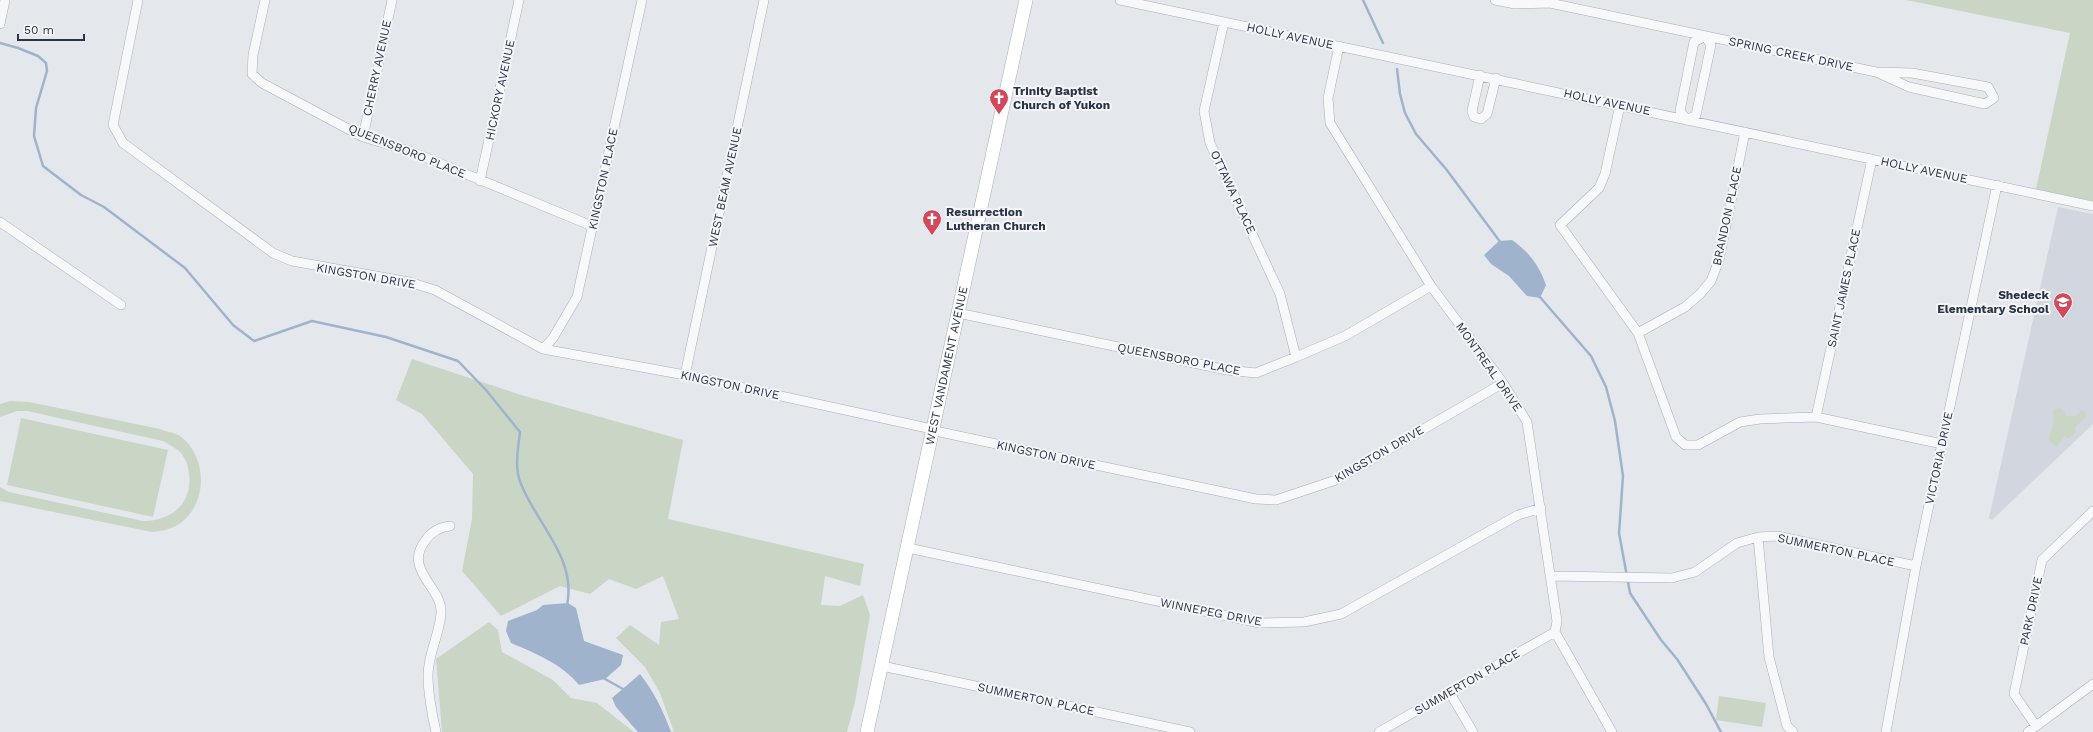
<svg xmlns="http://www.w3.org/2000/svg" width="2093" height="732" font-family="'Work Sans',sans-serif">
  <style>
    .built { fill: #d2d6de }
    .green { fill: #c9d6c5 }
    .water { fill: #9fb4cc }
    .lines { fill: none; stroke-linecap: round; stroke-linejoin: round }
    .stream { stroke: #9fb4cc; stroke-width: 2.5 }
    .street-casing { stroke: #a9aeb7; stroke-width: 10 }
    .secondary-casing { stroke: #a9aeb7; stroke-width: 14 }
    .street { stroke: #f7f8fa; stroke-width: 9 }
    .secondary { stroke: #fff; stroke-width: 13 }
    .labels { text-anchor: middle; stroke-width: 4; stroke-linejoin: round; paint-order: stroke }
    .street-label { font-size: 12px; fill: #2b3445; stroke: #f4f6f9 }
    .poi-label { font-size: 12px; font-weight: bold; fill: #2b3445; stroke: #f4f6f9; text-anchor: start }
  </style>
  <rect width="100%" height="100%" fill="#e4e7ec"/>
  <path class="built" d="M2058,207L2093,214V424L1992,520L1989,518Z"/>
  <path class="green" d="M1906,0H2093V201L2036,189L2070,33Z
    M412,359L521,395L683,440L668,519L864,564L860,586L825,576L821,605L840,606L863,595L870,615L855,702L847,732H674L660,693L645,667L616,638L630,625L659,645L661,622L679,619L663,576L636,589L609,579L590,594L560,586L501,616L462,571L472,519L473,474L422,414L396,400Z
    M10,401L29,402L160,429C166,432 174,432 180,436C209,457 208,508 176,526C168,530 160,531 152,532L0,501V487L9,492L143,521C171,521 193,504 189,473C188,465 185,457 179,451C174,447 168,444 163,441L27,411H17L0,417V404Z
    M2059,408L2064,410L2066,416H2075L2082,410L2085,411L2086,417L2075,427L2076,432L2068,439L2065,436L2056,447L2049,441L2054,419L2053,413L2054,410Z
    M21,418L168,450L153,517L7,485Z
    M489,622L498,630L502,652L553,680L571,698L597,703L634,732H442L436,659Z
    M1719,696L1766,703L1762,727L1716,720Z"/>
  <path class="water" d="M1512,240C1529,252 1539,265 1546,285L1540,298L1527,296L1509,276L1491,264L1484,255L1499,241Z
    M568,603L576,608L584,641L623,655L621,665L605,679L579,685C562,664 535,653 511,643L506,631L508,621L537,610L543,605Z
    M640,674C654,692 663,710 671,732H638L616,707L612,698Z"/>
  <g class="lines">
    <path class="stream" d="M1363,0L1383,43
      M0,43L18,48L38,56L46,63L47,71L36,108L34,136L43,166L81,195L104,207L185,268L233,325L254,341L312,321L386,337L458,361L486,390L520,432C518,450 514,467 521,484C536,523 577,558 567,605
      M1397,69L1400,94L1405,113L1416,134L1446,169L1501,243
      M1539,296L1591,356L1606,387L1615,421L1623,476L1619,533L1630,593L1661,640L1677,659L1706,704L1721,732
      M605,677V679L623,689"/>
    <g class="street-casing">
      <path id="street" d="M138,0L113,125L123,143L273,253L292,261L409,282L435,290L543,349L685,375L932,429L940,432L1256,499L1276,500L1336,480L1503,383
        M265,0L253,55L252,74L262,83L363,137L410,151L592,226
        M1120,0L2093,206
        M1495,0L1515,4L1550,3L1876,72L1912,73L1988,87L1994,98L1985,104L1909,87L1876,72
        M1224,22L1204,111L1210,143L1280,294L1296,357
        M0,24L5,0
        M1705,36L1711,45L1696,115L1687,120L1680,111L1694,42Z
        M1339,46L1328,98L1330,123L1431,286L1503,383L1527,422L1557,621L1555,632L1612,732
        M1480,75L1472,111L1474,117L1481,119L1487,114L1496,78
        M1620,105L1605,174L1599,188L1560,225L1638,333L1676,437L1685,445H1698L1740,422L1760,419L1816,417L1942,444
        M363,137L392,0
        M480,181L519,0
        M0,222L121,305
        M958,313L1227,370L1256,373L1296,357L1345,336L1431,286
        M1638,333L1685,307L1700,294L1711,281L1719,260L1745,132
        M543,349L553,338L577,297L642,0
        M685,375L764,0
        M1816,417L1872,159
        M1758,537L1769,657L1787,726L1793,732
        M908,548L1260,623L1304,622L1341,614L1518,515L1541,508
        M1551,576L1672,578L1695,572L1737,543L1758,537L1777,536L1916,566
        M882,666L1190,732
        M1450,693L1473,732
        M2036,726L2014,694L2042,560L2093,511
        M436,732C432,714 428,694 428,675C428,654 440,633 441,613C443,588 403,570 425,541C431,532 440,527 450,526
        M1379,732L1555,632
        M1886,732L1916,566L1997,185
        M2028,732L2093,684"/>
    </g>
    <g class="secondary-casing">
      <g id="secondary">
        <path id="s1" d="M867,732L1026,0"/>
      </g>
    </g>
    <use href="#street" class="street"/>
    <use href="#secondary" class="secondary"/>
  </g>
  <defs>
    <g id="church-pin" transform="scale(1)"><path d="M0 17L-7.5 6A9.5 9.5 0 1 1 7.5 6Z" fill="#d1495b" stroke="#f4f6f9"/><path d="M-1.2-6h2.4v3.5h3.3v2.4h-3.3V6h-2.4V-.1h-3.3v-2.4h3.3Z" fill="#fff"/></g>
    <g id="school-pin" transform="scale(1)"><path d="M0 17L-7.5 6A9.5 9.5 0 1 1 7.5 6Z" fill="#d1495b" stroke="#f4f6f9"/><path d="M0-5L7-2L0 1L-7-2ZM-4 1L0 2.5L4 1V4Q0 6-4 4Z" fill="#fff"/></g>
  </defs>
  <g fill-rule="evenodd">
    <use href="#church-pin" x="999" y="98"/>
    <use href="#church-pin" x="932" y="219"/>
    <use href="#school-pin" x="2063" y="302"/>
  </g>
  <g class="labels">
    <g class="street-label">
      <text transform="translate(1290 36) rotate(12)" y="4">HOLLY AVENUE</text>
      <text transform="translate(1791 54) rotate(12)" y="4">SPRING CREEK DRIVE</text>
      <text transform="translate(377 68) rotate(-78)" y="4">CHERRY AVENUE</text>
      <text transform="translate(500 90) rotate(-78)" y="4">HICKORY AVENUE</text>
      <text transform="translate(1607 102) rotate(12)" y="4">HOLLY AVENUE</text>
      <text transform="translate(407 151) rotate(22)" y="4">QUEENSBORO PLACE</text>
      <text transform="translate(1924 170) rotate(12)" y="4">HOLLY AVENUE</text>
      <text transform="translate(603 179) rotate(-78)" y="4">KINGSTON PLACE</text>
      <text transform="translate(725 187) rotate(-78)" y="4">WEST BEAM AVENUE</text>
      <text transform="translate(1233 192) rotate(65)" y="4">OTTAWA PLACE</text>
      <text transform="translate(1727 216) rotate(-78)" y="4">BRANDON PLACE</text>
      <text transform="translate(366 276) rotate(10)" y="4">KINGSTON DRIVE</text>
      <text transform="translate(1844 288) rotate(-78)" y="4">SAINT JAMES PLACE</text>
      <text transform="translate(1179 359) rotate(11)" y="4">QUEENSBORO PLACE</text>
      <text dy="4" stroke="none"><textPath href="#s1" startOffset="375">WEST VANDAMENT AVENUE</textPath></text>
      <text transform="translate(1489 367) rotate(55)" y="4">MONTREAL DRIVE</text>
      <text transform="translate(730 385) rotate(12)" y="4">KINGSTON DRIVE</text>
      <text transform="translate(1379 454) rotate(-30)" y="4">KINGSTON DRIVE</text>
      <text transform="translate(1046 455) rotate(12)" y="4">KINGSTON DRIVE</text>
      <text transform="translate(1939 458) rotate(-78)" y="4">VICTORIA DRIVE</text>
      <text transform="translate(1836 550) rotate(12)" y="4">SUMMERTON PLACE</text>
      <text transform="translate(2031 611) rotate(-78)" y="4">PARK DRIVE</text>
      <text transform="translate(1211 612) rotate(11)" y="4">WINNEPEG DRIVE</text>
      <text transform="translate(1467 682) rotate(-30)" y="4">SUMMERTON PLACE</text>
      <text transform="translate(1036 699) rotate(12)" y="4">SUMMERTON PLACE</text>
    </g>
    <g class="poi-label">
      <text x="1013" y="95">Trinity Baptist<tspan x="1013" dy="14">Church of Yukon</tspan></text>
      <text x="946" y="216">Resurrection<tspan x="946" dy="14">Lutheran Church</tspan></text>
      <text x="2049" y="299" text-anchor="end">Shedeck<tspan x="2049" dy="14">Elementary School</tspan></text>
    </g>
  </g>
  <path d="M18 34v6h66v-6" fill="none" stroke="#2b3445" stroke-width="2"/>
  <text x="24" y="34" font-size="12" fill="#2b3445" stroke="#f4f6f9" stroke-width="3" paint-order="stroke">50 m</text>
</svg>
